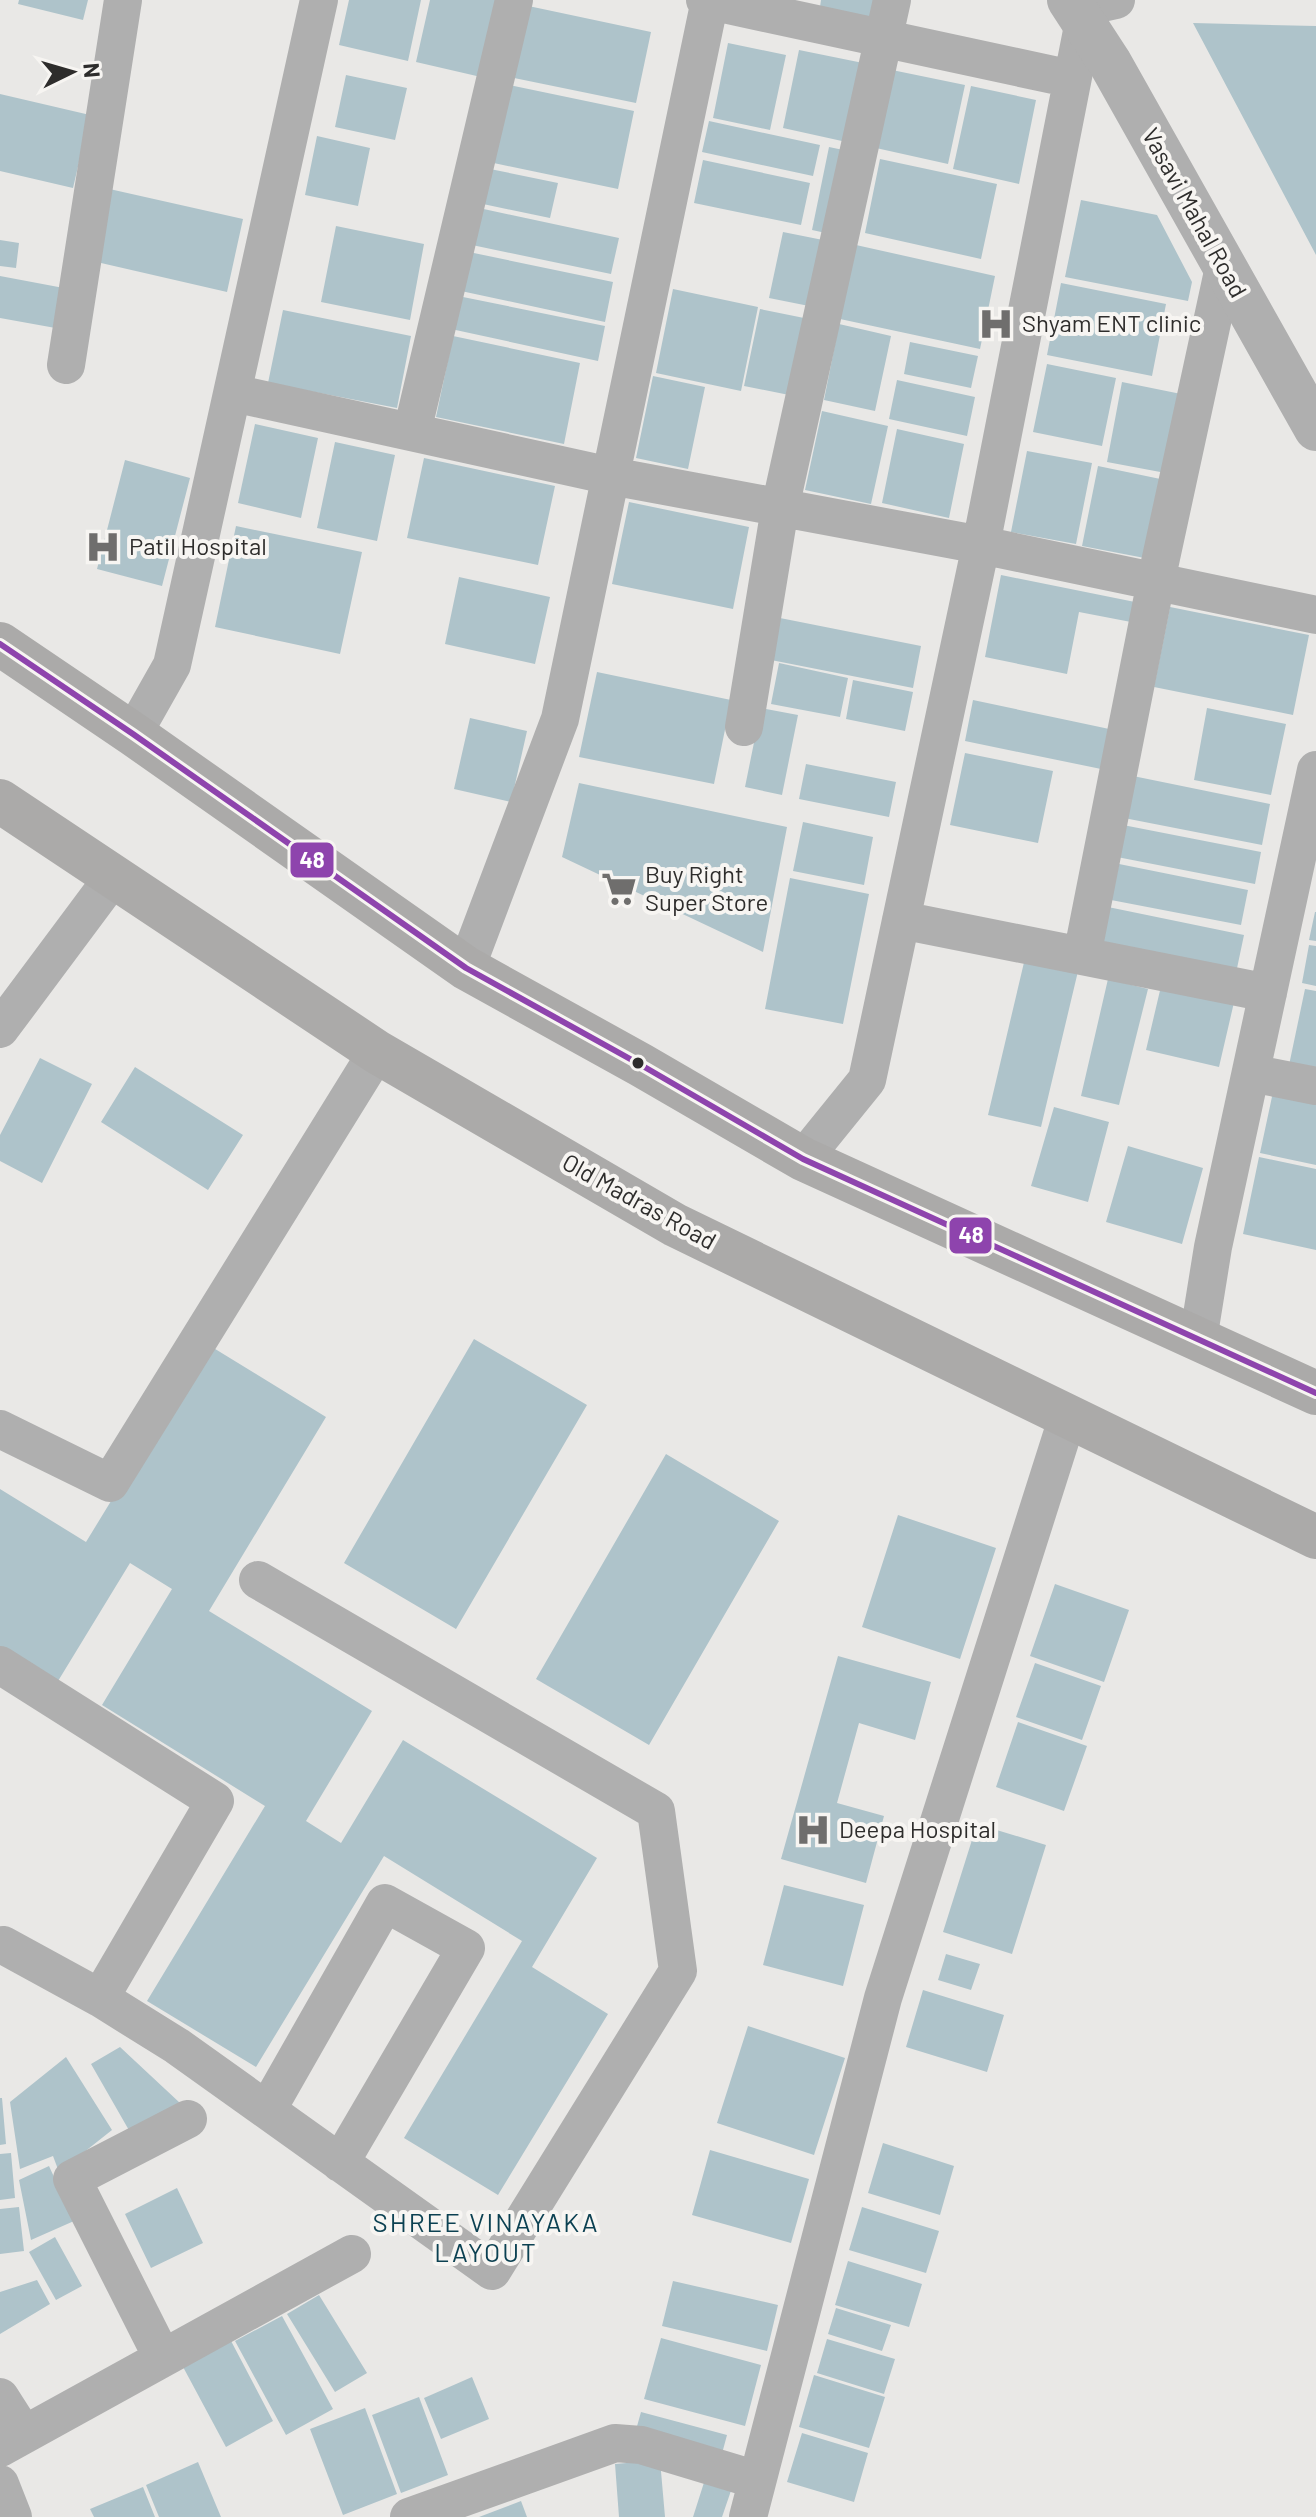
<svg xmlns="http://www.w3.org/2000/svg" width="1316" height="2517" font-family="Barlow,sans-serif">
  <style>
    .building { fill: #aec3ca }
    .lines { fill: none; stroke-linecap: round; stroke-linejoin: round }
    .minor { stroke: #afafaf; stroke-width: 38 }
    .tertiary { stroke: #afafaf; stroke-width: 44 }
    .trunk { stroke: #abaaa9; stroke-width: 44 }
    .bus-1-casing { stroke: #f7f5f2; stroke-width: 12 }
    .bus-1 { stroke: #8e44ad; stroke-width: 6 }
    .bus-dot { fill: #2e2d2c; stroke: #f7f5f2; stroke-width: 3 }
    .labels { text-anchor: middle; stroke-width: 8; stroke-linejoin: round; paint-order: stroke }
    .street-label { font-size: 24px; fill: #2e2d2c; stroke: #f7f5f2 }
    .poi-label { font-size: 24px; fill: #2e2d2c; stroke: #f7f5f2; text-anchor: start }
    .neighbourhood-label { font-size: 26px; letter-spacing: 2px; fill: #0c4152; stroke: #f7f5f2 }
    .line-badge { stroke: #f7f5f2; stroke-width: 3 }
    .badge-label { font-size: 22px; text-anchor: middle; font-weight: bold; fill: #fff }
  </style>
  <rect width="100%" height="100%" fill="#e9e8e6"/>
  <path class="building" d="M19,0H88L83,20L18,4Z
    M349,0H421L408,61L339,45Z
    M430,0H497L481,77L416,62Z
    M821,0H884L880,20L820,7Z
    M519,4L651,32L636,103L504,76Z
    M1193,23L1316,26V255Z
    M728,43L786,55L770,130L713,118Z
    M799,50L868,64L851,143L783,128Z
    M892,70L965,85L948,164L876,148Z
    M346,75L407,88L395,140L335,127Z
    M505,84L634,111L618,189L489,162Z
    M971,86L1036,100L1019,184L953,169Z
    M0,94L90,115L73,188L0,171Z
    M709,121L820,145L813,176L702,152Z
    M317,136L370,148L358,206L305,195Z
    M829,147L853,152L835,235L812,230Z
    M880,159L997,184L981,259L865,233Z
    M703,160L810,183L801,225L694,203Z
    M490,169L558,183L550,218L483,204Z
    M105,188L243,219L227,292L88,260Z
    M1081,200L1157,215L1192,282L1188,301L1065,277Z
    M479,208L619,238L611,274L472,245Z
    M336,226L424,244L410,320L321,302Z
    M783,232L833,242L819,308L769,298Z
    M0,240L19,243L16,268L0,266Z
    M856,245L995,276L980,349L840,319Z
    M469,252L613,282L605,322L461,291Z
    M0,276L69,289L61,329L0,318Z
    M1061,283L1166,304L1152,376L1047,355Z
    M673,289L758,307L741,391L656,373Z
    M458,296L605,326L598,361L451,329Z
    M760,309L814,320L799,397L744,386Z
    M283,310L411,336L397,408L268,383Z
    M839,324L891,336L875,411L824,400Z
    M453,336L580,363L564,444L436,417Z
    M910,342L978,356L971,388L904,374Z
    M1047,364L1116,378L1102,446L1033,432Z
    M653,376L705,387L688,469L636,458Z
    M897,380L975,397L967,436L889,419Z
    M1122,382L1186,395L1171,474L1107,462Z
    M822,411L888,426L871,504L805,490Z
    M255,424L318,438L301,518L238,503Z
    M897,429L964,444L949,518L882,503Z
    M335,442L395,455L377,541L317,528Z
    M1027,451L1092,463L1076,544L1011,532Z
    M424,458L555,486L538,565L407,538Z
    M125,460L190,478L162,586L97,569Z
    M1098,466L1170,481L1155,560L1082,546Z
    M629,502L749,527L733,609L612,584Z
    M236,526L362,552L340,654L215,627Z
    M1001,575L1135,602L1131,622L1079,612L1067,674L985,657Z
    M459,577L550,597L535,664L445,644Z
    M1170,607L1309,635L1293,715L1154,687Z
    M780,618L921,646L913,688L771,660Z
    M779,663L848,678L840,717L771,704Z
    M597,672L731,700L714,784L579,757Z
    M853,680L913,692L905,731L846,719Z
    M973,700L1114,730L1106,770L965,741Z
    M761,708L798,715L782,795L745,787Z
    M1207,708L1286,724L1271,795L1194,780Z
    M470,718L527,731L511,802L454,789Z
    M965,753L1053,771L1038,843L950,825Z
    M806,764L896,782L889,817L799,799Z
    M1133,776L1270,804L1262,845L1124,818Z
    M579,783L787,827L763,952L562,857Z
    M803,822L873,837L864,885L793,871Z
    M1123,825L1261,852L1255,884L1117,857Z
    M1119,864L1248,890L1241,925L1111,900Z
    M790,878L869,894L843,1024L765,1009Z
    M1108,907L1244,935L1236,973L1100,946Z
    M1315,912H1316V941L1309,940Z
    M1309,945L1316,946V986L1302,983Z
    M1026,954L1079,967L1041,1127L988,1115Z
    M1108,979L1148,989L1119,1105L1081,1096Z
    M1162,982L1235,998L1219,1067L1146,1050Z
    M1305,989L1316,991V1076L1288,1070Z
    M40,1058L92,1084L42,1183L0,1161V1135Z
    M135,1067L243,1135L208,1190L101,1122Z
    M1273,1092L1316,1101V1165L1260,1153Z
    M1054,1107L1109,1122L1088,1202L1031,1186Z
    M1128,1146L1203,1168L1182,1244L1106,1222Z
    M1259,1157L1316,1169V1250L1243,1234Z
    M474,1339L587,1405L456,1629L344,1563Z
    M207,1344L326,1417L209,1611L372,1711L306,1821L341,1843L403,1740L597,1858L532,1967L608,2014L498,2195L404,2138L522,1941L384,1856L256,2067L147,2001L265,1806L102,1705L172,1589L130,1563L55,1686L0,1652V1489L86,1542Z
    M666,1454L779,1521L649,1745L536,1679Z
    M898,1515L996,1548L960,1659L862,1627Z
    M1055,1584L1129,1610L1104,1682L1030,1656Z
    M838,1656L931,1682L915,1740L859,1723L837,1803L884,1816L866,1883L781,1859Z
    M1035,1663L1101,1686L1082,1740L1016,1717Z
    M1018,1722L1087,1746L1064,1811L996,1787Z
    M977,1824L1046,1845L1012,1954L943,1932Z
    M784,1885L864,1905L843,1986L763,1965Z
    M946,1954L980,1964L971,1990L938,1980Z
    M923,1990L1004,2015L987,2072L906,2047Z
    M748,2026L845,2058L814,2155L717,2123Z
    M120,2047L180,2103L130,2132L91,2064Z
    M66,2057L112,2130L59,2172L53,2156L20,2169L10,2102Z
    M0,2098H2L6,2144L0,2145Z
    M883,2143L954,2166L940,2215L868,2193Z
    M710,2150L809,2179L791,2243L692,2215Z
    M11,2153L15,2198L0,2200V2154Z
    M49,2166L74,2221L31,2240L19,2180Z
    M177,2188L203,2243L151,2268L125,2214Z
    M19,2207L24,2251L0,2254V2209Z
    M862,2207L939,2231L926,2273L849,2250Z
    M55,2237L82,2286L56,2300L29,2252Z
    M848,2261L922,2284L909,2327L835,2305Z
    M37,2280L50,2304L0,2334V2292Z
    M673,2281L778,2305L767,2351L662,2326Z
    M319,2295L367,2373L335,2392L287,2314Z
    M836,2308L891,2325L882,2351L828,2334Z
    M282,2316L333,2409L286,2435L235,2341Z
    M661,2338L761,2365L745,2426L644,2399Z
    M230,2339L273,2421L226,2447L182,2365Z
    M827,2339L895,2359L884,2394L817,2373Z
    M814,2375L885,2397L869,2448L799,2427Z
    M472,2377L489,2419L441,2439L424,2398Z
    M419,2397L448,2475L401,2493L372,2415Z
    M365,2408L397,2494L343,2515L310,2429Z
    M641,2412L727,2435L720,2461L634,2437Z
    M802,2433L868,2453L854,2502L787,2482Z
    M660,2460L665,2517H619L615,2464Z
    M198,2462L221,2517H159L146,2485Z
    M708,2470L735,2479L722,2517H693Z
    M143,2487L155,2517H94L90,2509Z
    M521,2501L527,2517H479Z"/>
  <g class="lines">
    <path class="minor" d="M705,0L1072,79
      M1075,9L1116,0
      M66,365L123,0
      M233,393L611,476L981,545L1316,615
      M412,432L514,0
      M744,727L780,508L892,0
      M133,734L172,665L319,0
      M901,920L1268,993
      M1082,956L1156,581L1224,267
      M466,968L560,719L710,0
      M0,1029L114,876
      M1251,1073L1316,1086
      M803,1159L867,1080L981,545L1084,21
      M1198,1340L1213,1247L1316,770
      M0,1429L110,1483L377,1052
      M0,1665L215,1801L100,1998
      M3,1945L100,1998L177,2046L492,2271L678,1971L656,1811L258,1580
      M267,2110L385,1903L466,1948L340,2163
      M162,2357L72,2179L188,2119
      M0,2397L23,2433
      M0,2448L352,2254
      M0,2484L13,2517
      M409,2517L615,2443L641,2445L757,2480
      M748,2517L883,1998L1068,1416"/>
    <path class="tertiary" d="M1069,0L1110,63L1316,429"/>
    <path class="trunk" d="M0,644L133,734L466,968L641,1065L803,1159L1316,1393
      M0,801L377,1052L675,1225L1316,1537"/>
    <g class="bus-1-casing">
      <path id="bus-1" d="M0,644L133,734L466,968L641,1065L803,1159L1316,1393"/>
    </g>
    <use href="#bus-1" class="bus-1"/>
  </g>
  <defs>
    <g id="hospital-bare" transform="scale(2.76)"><path d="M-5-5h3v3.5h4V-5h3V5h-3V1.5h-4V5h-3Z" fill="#6f6e6d" stroke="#f7f5f2" stroke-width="2.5" paint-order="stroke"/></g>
    <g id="supermarket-bare" transform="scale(2.76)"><path d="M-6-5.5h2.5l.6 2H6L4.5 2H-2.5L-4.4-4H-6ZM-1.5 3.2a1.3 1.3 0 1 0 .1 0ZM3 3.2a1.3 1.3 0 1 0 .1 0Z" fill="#6f6e6d" stroke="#f7f5f2" stroke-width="2.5" paint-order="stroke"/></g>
  </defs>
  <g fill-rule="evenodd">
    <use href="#hospital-bare" x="996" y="324"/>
    <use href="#hospital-bare" x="103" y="547"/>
    <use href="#supermarket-bare" x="619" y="889"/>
    <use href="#hospital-bare" x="813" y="1830"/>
  </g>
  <circle class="bus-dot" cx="638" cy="1063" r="7"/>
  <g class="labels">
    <g class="street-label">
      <text transform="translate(1194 213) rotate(61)" y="8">Vasavi Mahal Road</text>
      <text transform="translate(639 1202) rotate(29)" y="8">Old Madras Road</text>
    </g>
    <g class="poi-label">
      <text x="1022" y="332">Shyam ENT clinic</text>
      <text x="129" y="555">Patil Hospital</text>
      <text x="645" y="883">Buy Right<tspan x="645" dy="28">Super Store</tspan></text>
      <text x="839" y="1838">Deepa Hospital</text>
    </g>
    <g class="neighbourhood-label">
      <text x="486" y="2232">SHREE VINAYAKA<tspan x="486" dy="30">LAYOUT</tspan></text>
    </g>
  </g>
  <g class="line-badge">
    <rect x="289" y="841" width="46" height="38" rx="8" fill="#8e44ad"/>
    <rect x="948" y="1216" width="45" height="39" rx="8" fill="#8e44ad"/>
  </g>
  <g class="badge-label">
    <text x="312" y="868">48</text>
    <text x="971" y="1243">48</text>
  </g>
  <g transform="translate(72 72) rotate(85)" stroke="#f7f5f2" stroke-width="6" paint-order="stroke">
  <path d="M0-6L14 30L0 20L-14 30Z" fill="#2e2d2c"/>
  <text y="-12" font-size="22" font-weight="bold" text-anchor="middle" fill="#2e2d2c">N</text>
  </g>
</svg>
